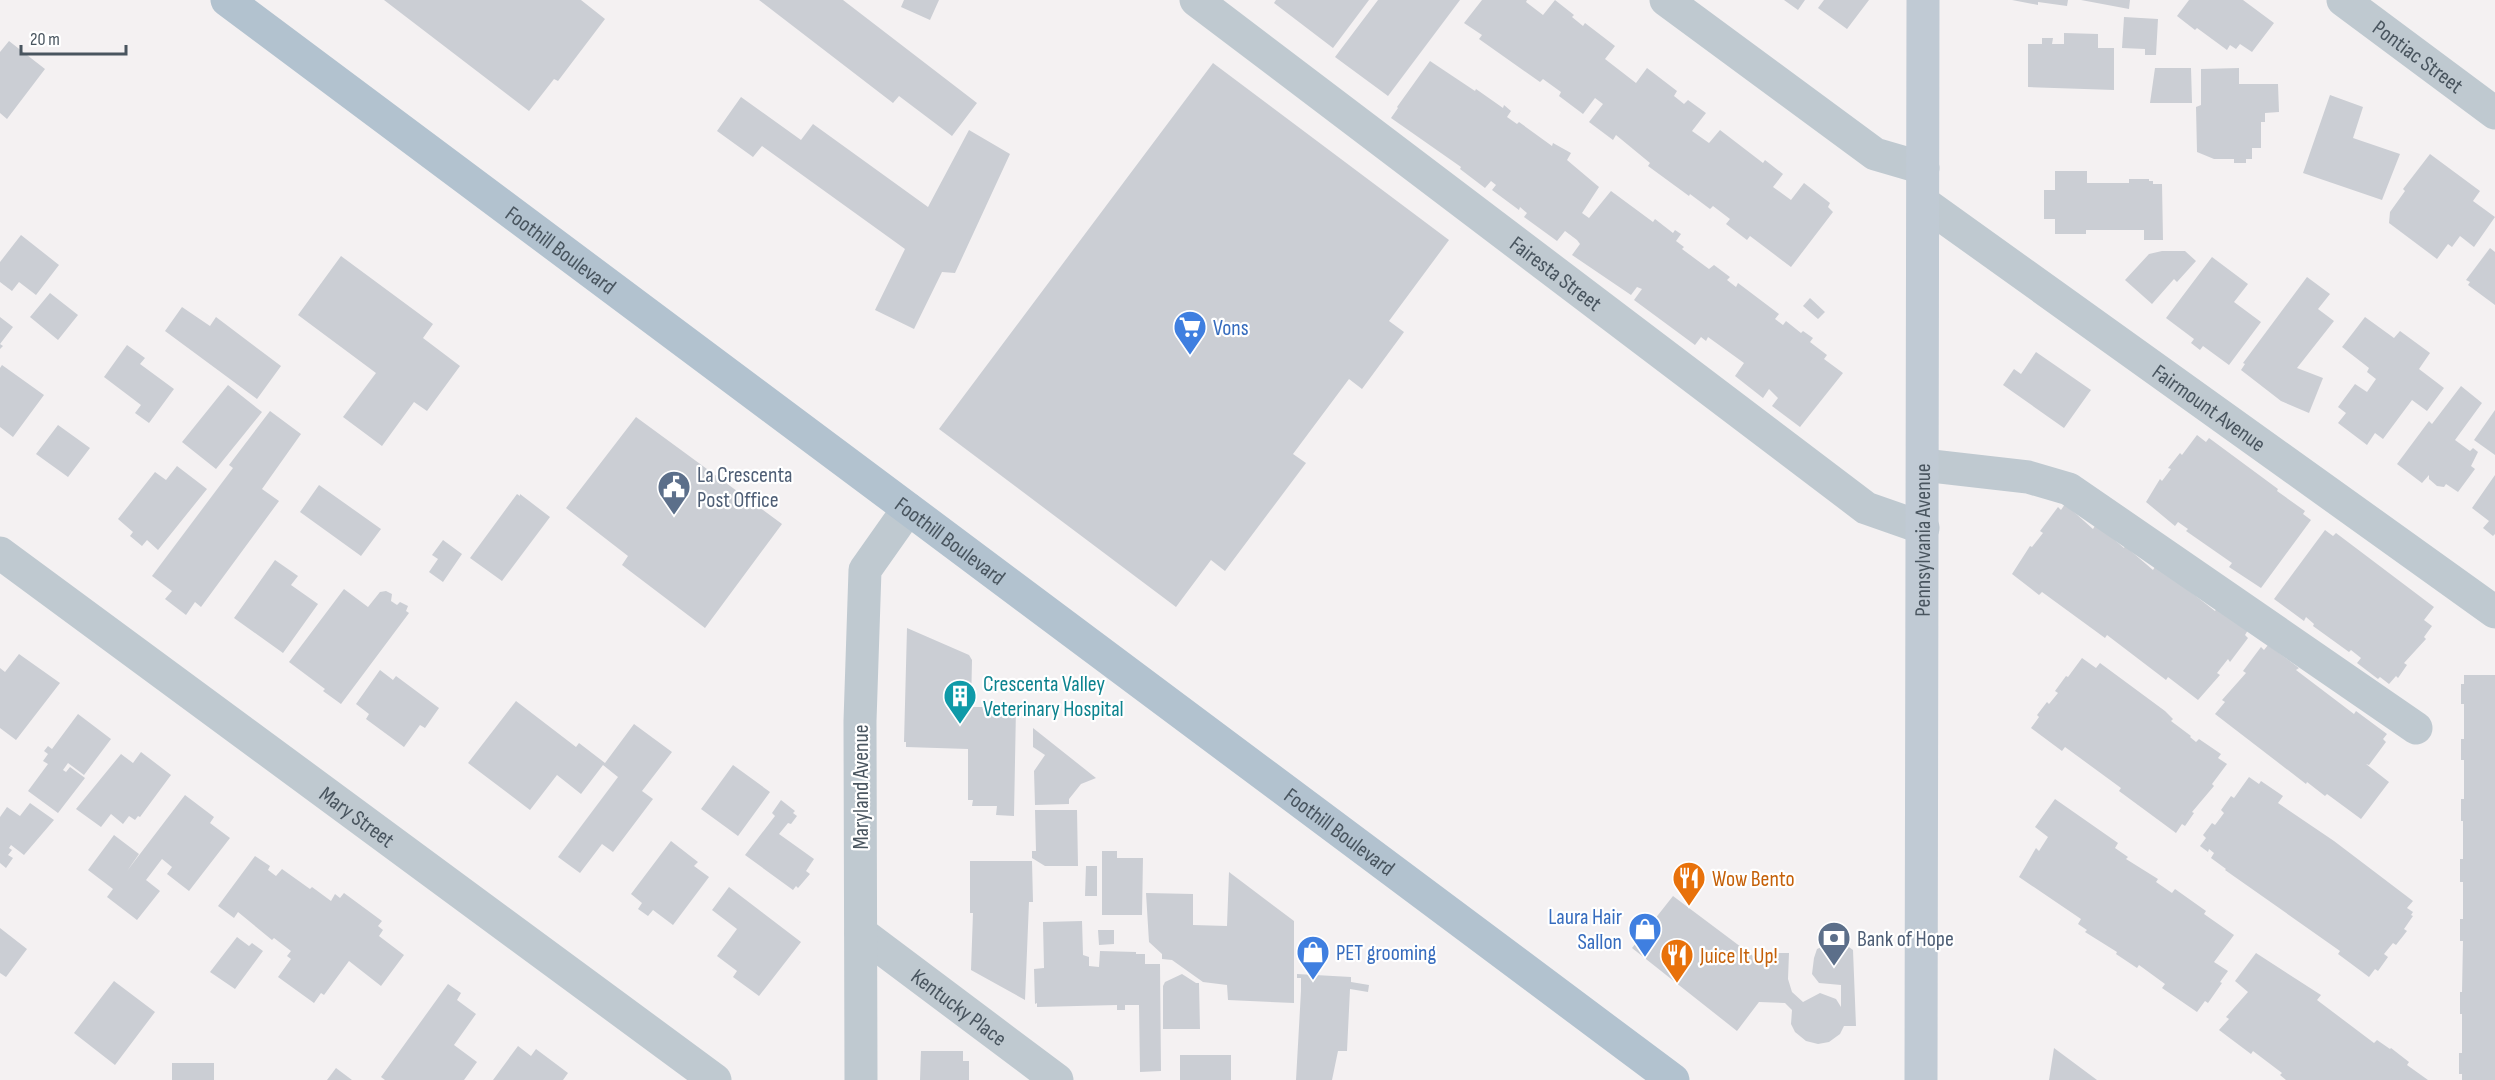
<svg xmlns="http://www.w3.org/2000/svg" width="2495" height="1080" font-family="'Sofia Sans Condensed',sans-serif">
  <style>
    .building { fill: #cbced4 }
    .lines { fill: none; stroke-linecap: round; stroke-linejoin: round }
    .minor { stroke: #bfc9d0; stroke-width: 33 }
    .secondary { stroke: #c0cad4; stroke-width: 33 }
    .primary { stroke: #b2c2cf; stroke-width: 33 }
    .labels { text-anchor: middle; stroke-width: 4.5; stroke-linejoin: round; paint-order: stroke }
    .street-label { font-size: 22px; fill: #49555f; stroke: #fff }
    .shop-label { font-size: 22px; fill: #366cbe; stroke: #fff; text-anchor: start }
    .service-label { font-size: 22px; fill: #4e5e75; stroke: #fff; text-anchor: start }
    .culture-label { font-size: 22px; fill: #0d838f; stroke: #fff; text-anchor: start }
    .food-label { font-size: 22px; fill: #c56008; stroke: #fff; text-anchor: start }
  </style>
  <rect width="100%" height="100%" fill="#f4f1f2"/>
  <path class="building" d="M384,0H581L605,19L558,81L554,79L529,111Z
    M759,0H843L977,103L952,136L899,96L893,103Z
    M904,0H939L930,20L901,7Z
    M1276,0H1369L1333,48L1274,3Z
    M1378,0H1460L1388,96L1335,57Z
    M1482,0H1527L1526,2L1543,15L1555,0L1574,15L1572,17L1583,26L1585,23L1615,46L1605,59L1636,83L1647,68L1677,91L1674,96L1684,104L1688,100L1706,113L1692,131L1709,143L1720,130L1763,163L1765,160L1783,174L1773,187L1791,200L1804,183L1830,203L1828,207L1833,212L1791,267L1750,236L1747,240L1726,224L1730,219L1713,206L1710,209L1690,194L1689,196L1648,166L1650,163L1616,135L1613,140L1589,122L1603,104L1595,98L1583,114L1559,96L1561,92L1543,79L1540,82L1479,39L1482,35L1464,23Z
    M1784,0H1805L1798,10Z
    M1824,0H1869L1847,29L1818,8Z
    M2012,0H2068L2067,6L2038,2V5Z
    M2081,0H2130L2129,9Z
    M2189,0H2243L2274,23L2252,52L2240,44L2236,49L2230,45L2227,50L2197,28L2195,30L2177,16Z
    M2124,17L2158,19L2156,55H2145V49L2122,48Z
    M2064,33L2098,34V48H2114V90L2028,87V44H2042V38H2053L2052,44H2064Z
    M9,41L45,69L7,119L0,113V52Z
    M1430,61L1475,91L1476,89L1503,108L1504,105L1511,111L1507,117L1517,124L1519,122L1552,146L1553,143L1571,153L1567,160L1599,187L1582,213L1589,218L1611,191L1653,222L1655,219L1673,233L1675,230L1681,234L1676,241L1684,247L1682,249L1709,269L1714,265L1730,277L1727,280L1736,287L1738,283L1779,314L1775,319L1783,325L1786,321L1801,333L1803,331L1813,338L1810,342L1827,355L1824,359L1843,373L1800,427L1772,406L1778,398L1769,389L1763,398L1735,376L1744,363L1708,337L1706,341L1701,337L1695,345L1634,300L1642,289L1637,287L1631,295L1572,255L1580,244L1577,240L1565,231L1557,241L1524,217L1527,213L1520,207L1519,210L1492,190L1496,185L1491,181L1485,188L1460,169L1461,167L1391,118L1398,108L1397,107Z
    M1213,63L1449,240L1389,321L1404,332L1362,389L1349,379L1293,454L1306,463L1225,571L1211,560L1176,607L939,429Z
    M2155,68H2191L2192,103H2150Z
    M2239,68V84H2278L2279,112L2265,113V122H2261V148H2252V159H2246V163H2234V159H2214L2197,152L2196,107L2201,105V69Z
    M2330,95L2363,107L2353,138L2400,154L2382,200L2303,173Z
    M741,97L801,140L813,124L928,207L969,130L1010,154L955,273L942,272L914,329L875,310L905,249L762,146L753,157L717,131Z
    M2430,154L2480,191L2473,201L2495,217L2474,247L2460,236L2452,247L2448,244L2437,259L2389,223L2390,212L2405,191L2403,189Z
    M2055,171H2087V183H2129V179H2149V181H2153V184H2162L2163,240H2144V230H2086V234H2055V219H2044V190H2055Z
    M21,235L59,265L36,295L19,282L12,291L0,282V262Z
    M2490,248L2495,252V305L2468,285L2470,282L2466,280Z
    M2162,251H2185L2196,261L2177,282L2174,279L2152,304L2125,280L2149,254Z
    M341,256L433,324L423,338L460,366L427,411L414,402L382,446L343,417L376,373L298,315Z
    M2212,257L2248,284L2234,302L2261,322L2229,365L2203,346L2200,350L2191,343L2194,339L2166,318Z
    M2307,277L2330,294L2318,309L2334,321L2297,368L2323,378L2309,413L2281,401L2241,370L2245,364L2243,363Z
    M50,293L78,315L58,340L30,317Z
    M1810,298L1825,312L1818,319L1803,306Z
    M182,307L210,326L216,317L281,366L257,399L165,331Z
    M0,317L13,327L0,344L3,346L0,349Z
    M2365,317L2394,338L2400,331L2430,353L2419,369L2444,388L2427,411L2412,400L2383,439L2375,433L2367,445L2338,423L2346,413L2338,407L2355,384L2367,392L2376,379L2367,372L2369,368L2342,347Z
    M127,345L145,358L140,364L174,389L149,423L135,413L141,405L104,377Z
    M2036,352L2091,390L2064,428L2003,385L2014,369L2021,374Z
    M2,365L44,395L13,437L0,427V368Z
    M228,385L262,412L216,469L182,442Z
    M2461,386L2482,403L2455,440L2470,451L2473,448L2478,452L2471,466L2475,469L2458,492L2446,484L2444,487L2437,486L2429,479V475L2422,483L2397,464L2429,421L2432,424Z
    M2495,410V455L2474,440Z
    M270,411L301,434L262,489L279,501L201,607L195,602L186,615L165,599L172,591L152,576L233,468L229,465Z
    M636,417L782,524L705,628L622,565L628,556L566,508Z
    M58,425L90,448L68,477L36,454Z
    M2197,435L2206,442L2209,438L2278,489L2277,491L2305,511L2303,514L2311,520L2261,588L2229,567L2232,563L2186,531L2188,529L2178,522L2175,526L2146,502L2160,479L2162,481L2171,469L2168,468L2180,453L2182,455Z
    M177,466L207,489L158,550L147,540L142,546L130,536L133,532L118,519L155,472L166,480Z
    M2495,475V534L2493,536L2483,528L2489,521L2472,508Z
    M319,485L381,529L361,556L300,512Z
    M517,494L520,496V494L550,517L502,581L470,558Z
    M2065,504L2093,529L2096,524L2124,548L2125,546L2153,570L2156,565L2215,611L2218,607L2248,630L2245,635L2248,638L2230,662L2228,659L2217,673L2220,675L2198,700L2168,677L2166,680L2107,635L2105,638L2042,592L2039,595L2012,574L2030,546L2032,547L2043,533L2040,531L2058,507L2061,510Z
    M2325,530L2333,536L2336,533L2434,607L2424,620L2432,626L2424,637L2426,639L2404,663L2407,665L2398,678L2396,676L2389,684L2380,677L2378,679L2357,663L2361,658L2351,650L2349,652L2313,626L2314,624L2306,617L2304,621L2274,599Z
    M443,540L462,554L443,582L429,572L438,559L432,555Z
    M275,560L298,576L291,585L318,604L283,653L234,618Z
    M344,589L368,607L380,592L386,591L392,594L391,601L397,605L400,602L408,606L406,611L409,613L341,704L323,691L325,689L289,662Z
    M907,628L969,655L972,660L971,707H1016L1014,816L996,815L997,806H972L973,800H968V749L906,747V742H904Z
    M2268,645L2299,668L2296,670L2354,714L2356,711L2387,734L2383,739L2386,742L2369,765L2366,764L2389,782L2361,819L2327,794L2325,796L2307,782L2306,784L2215,714L2225,702L2222,700L2246,673L2243,671L2261,647L2264,650Z
    M19,654L60,683L16,740L0,728V668L5,672Z
    M2082,658L2096,668L2100,663L2165,711L2173,719L2171,721L2191,736L2190,737L2196,742L2199,739L2221,754L2218,758L2227,764L2212,784L2214,786L2192,812L2194,813L2185,826L2182,824L2176,833L2119,791L2121,788L2065,747L2062,751L2031,728L2039,717L2037,715L2047,702L2049,704L2058,693L2055,691L2066,676L2068,677Z
    M380,670L393,680L396,676L439,708L425,728L420,725L404,747L366,719L369,714L356,704Z
    M2464,675H2495V1080H2462V1074H2459V1053H2462V1014H2460V992H2462L2463,941H2460V919H2463V882H2460V859H2463V821H2461V799H2464V760H2461V739H2464V704H2461V684H2464Z
    M516,701L576,747L579,743L605,763L634,724L672,752L642,791L653,799L613,852L602,844L580,873L558,857L618,777L603,765L581,794L557,775L530,810L468,763Z
    M78,714L111,739L84,775L68,763L63,770L66,772L70,767L85,778L58,813L28,791L48,764L43,761L48,754L44,751L48,746L52,749Z
    M1033,728L1096,778L1081,784L1069,799V804L1035,805L1034,771L1045,755L1033,747Z
    M141,752L171,775L140,817L138,816L135,820L129,816L123,824L111,814L101,827L76,809L121,754L133,763Z
    M733,765L770,792L738,836L701,809Z
    M2249,777L2259,784L2261,781L2283,796L2278,803L2334,841L2413,901L2407,908L2413,912L2411,915L2413,916L2404,929L2407,931L2396,945L2393,943L2384,954L2388,957L2378,971L2375,969L2369,977L2338,954L2340,951L2225,870L2226,869L2211,858L2214,853L2209,849L2208,852L2200,846L2206,838L2203,835L2212,823L2215,825L2224,813L2221,810L2231,796L2234,798Z
    M185,795L214,817L210,823L230,838L189,891L167,874L172,867L162,859L146,880L160,891L137,920L107,897L113,889L88,870L114,835L139,854L127,871Z
    M2055,799L2118,843L2115,848L2128,857L2126,859L2158,879L2156,882L2172,893L2175,889L2206,911L2204,914L2234,935L2214,962L2228,971L2220,982L2222,983L2208,1003L2205,1001L2197,1012L2162,988L2165,984L2139,965L2137,968L2116,954L2117,952L2085,932L2087,930L2078,924L2081,919L2019,877L2036,848L2039,851L2048,837L2035,827Z
    M781,800L795,811L793,813L797,816L791,824L788,823L779,834L814,859L806,871L810,874L798,888L796,886L793,890L745,855L775,816L772,813Z
    M30,803L54,820L24,855L11,845L9,848L12,850L8,855L13,858L6,868L0,863V817L7,807L20,816Z
    M1035,810H1077L1078,866H1045L1032,858V851H1036Z
    M671,841L698,862L694,866L709,877L673,925L653,910L648,916L638,909L642,903L631,894Z
    M1102,851H1117V858H1143L1142,915H1102Z
    M255,856L270,866L268,870L276,876L282,869L310,889L312,887L331,901L335,894L340,898L344,893L382,921L378,926L383,930L379,936L404,955L381,986L349,961L324,995L321,993L314,1003L278,977L291,959L287,956L291,951L274,938L272,940L238,912L234,918L218,906Z
    M970,861H1032L1033,902H1029L1025,1000L971,970L973,913H970Z
    M1086,866H1097V896H1085Z
    M1229,872L1294,921V1003L1228,1000L1227,985L1203,982L1172,960L1162,959V954L1149,942L1146,893L1193,894V925L1227,926Z
    M729,887L801,942L759,996L733,977L737,971L717,956L737,929L712,910Z
    M1673,896L1765,965V953H1789L1788,979L1792,992L1803,1002L1820,993L1836,999L1841,1007V985L1819,983L1812,974L1814,958L1817,949L1828,944L1842,942L1853,950L1856,1026H1844L1840,1034L1829,1042L1818,1044L1806,1041L1795,1032L1791,1024L1792,1010L1785,1003L1759,1002L1737,1031L1632,948Z
    M1082,921L1083,955L1089,957V966L1099,967L1100,951L1136,952V954H1145V964H1160L1161,1071L1140,1072L1139,1005H1125V1010H1117V1005L1037,1007V1003L1035,1004L1034,969L1044,968L1043,922Z
    M0,928L27,949L6,977L0,973Z
    M1098,930H1114V944L1099,945Z
    M237,937L249,946L252,943L263,951L235,989L210,972Z
    M2256,953L2321,995L2317,1000L2374,1043L2377,1040L2390,1049L2391,1048L2409,1062L2407,1065L2428,1080H2286L2280,1075L2282,1073L2253,1051L2251,1054L2219,1030L2229,1019L2226,1017L2248,992L2235,981Z
    M1182,974L1196,983H1199L1200,1029H1163V986L1165,982Z
    M1297,974L1351,977V982L1369,985L1368,992L1350,989L1347,1051H1338L1332,1080H1296L1301,991V978H1297Z
    M114,981L155,1012L115,1065L74,1033Z
    M448,984L461,993L457,1000L476,1014L454,1045L477,1062L464,1080H385L381,1077Z
    M518,1046L531,1056L536,1049L568,1073L563,1080H493Z
    M2054,1048L2097,1080H2049Z
    M921,1051H963V1061H969V1080H920Z
    M1180,1055H1231V1080H1180Z
    M172,1063H214V1080H172Z
    M336,1068L352,1080H327Z"/>
  <g class="lines">
    <g class="minor">
      <path id="s1" d="M1196,0L1866,508L1923,528"/>
      <path d="M1666,0L1875,154L1923,168"/>
      <path id="s2" d="M2343,0L2495,113"/>
      <path id="s3" d="M1924,203L2495,612"/>
      <path d="M1923,465L2028,477L2069,489L2416,728"/>
      <path id="s4" d="M0,553L715,1080"/>
      <path id="s5" d="M861,933L1057,1080"/>
      <path d="M861,1080L860,721L865,570L908,509"/>
    </g>
    <path class="secondary" id="s6" d="M1921,1080L1923,0"/>
    <path class="primary" id="s7" d="M227,0L1673,1080"/>
  </g>
  <defs>
    <g id="supermarket-pin" transform="scale(1.725)"><path d="M0 17L-7.5 6A9.5 9.5 0 1 1 7.5 6Z" fill="#3f7fe0" stroke="#fff"/><path d="M-6-5.5h2.5l.6 2H6L4.5 2H-2.5L-4.4-4H-6ZM-1.5 3.2a1.3 1.3 0 1 0 .1 0ZM3 3.2a1.3 1.3 0 1 0 .1 0Z" fill="#fff"/></g>
    <g id="civic-pin" transform="scale(1.725)"><path d="M0 17L-7.5 6A9.5 9.5 0 1 1 7.5 6Z" fill="#5c6f8a" stroke="#fff"/><path d="M-.6-6.5H3V-4.5H.6V-3L4-1V1h2V6H-6V1h2V-1L-.6-3ZM-1.2 2.5V6h2.4V2.5Z" fill="#fff"/></g>
    <g id="building-pin" transform="scale(1.725)"><path d="M0 17L-7.5 6A9.5 9.5 0 1 1 7.5 6Z" fill="#0f9aa8" stroke="#fff"/><path d="M-4-6H4V6H1V3H-1V6H-4ZM-2.5-4.3h1.7v1.8h-1.7ZM.8-4.3h1.7v1.8H.8ZM-2.5-1h1.7V.8h-1.7ZM.8-1h1.7V.8H.8Z" fill="#fff"/></g>
    <g id="restaurant-pin" transform="scale(1.725)"><path d="M0 17L-7.5 6A9.5 9.5 0 1 1 7.5 6Z" fill="#e8710a" stroke="#fff"/><path d="M-5-6h1v4h1v-4h1v4h1v-4h1v5L-1.5 .5V6h-2V.5L-5-1ZM5-6V6H3V1.5H1.5Q1.5-4 5-6Z" fill="#fff"/></g>
    <g id="shop-pin" transform="scale(1.725)"><path d="M0 17L-7.5 6A9.5 9.5 0 1 1 7.5 6Z" fill="#3f7fe0" stroke="#fff"/><path d="M-5-2.5h2.3a2.7 3.5 0 0 1 5.4 0H5L5.5 6h-11ZM-1.5-2.5h3a1.5 2.3 0 0 0-3 0Z" fill="#fff"/></g>
    <g id="bank-pin" transform="scale(1.725)"><path d="M0 17L-7.5 6A9.5 9.5 0 1 1 7.5 6Z" fill="#5c6f8a" stroke="#fff"/><path d="M-6-4H6V4H-6ZM0-2.3a2.3 2.3 0 1 0 0 4.6a2.3 2.3 0 1 0 0-4.6Z" fill="#fff"/></g>
  </defs>
  <g fill-rule="evenodd">
    <use href="#supermarket-pin" x="1190" y="327"/>
    <use href="#civic-pin" x="674" y="487"/>
    <use href="#building-pin" x="960" y="696"/>
    <use href="#restaurant-pin" x="1689" y="878"/>
    <use href="#shop-pin" x="1645" y="929"/>
    <use href="#bank-pin" x="1834" y="938"/>
    <use href="#shop-pin" x="1313" y="952"/>
    <use href="#restaurant-pin" x="1677" y="955"/>
  </g>
  <g class="labels">
    <g class="street-label">
      <text dy="8" stroke="none"><textPath href="#s2" startOffset="94">Pontiac Street</textPath></text>
      <text dy="8" stroke="none"><textPath href="#s7" startOffset="417">Foothill Boulevard</textPath></text>
      <text dy="8" stroke="none"><textPath href="#s1" startOffset="452">Fairesta Street</textPath></text>
      <text dy="8" stroke="none"><textPath href="#s3" startOffset="351">Fairmount Avenue</textPath></text>
      <text dy="8" stroke="none"><textPath href="#s7" startOffset="903">Foothill Boulevard</textPath></text>
      <text dy="8" stroke="none"><textPath href="#s6" startOffset="540">Pennsylvania Avenue</textPath></text>
      <text transform="translate(860 787) rotate(-90)" y="8">Maryland Avenue</text>
      <text dy="8" stroke="none"><textPath href="#s4" startOffset="444">Mary Street</textPath></text>
      <text dy="8" stroke="none"><textPath href="#s7" startOffset="1389">Foothill Boulevard</textPath></text>
      <text dy="8" stroke="none"><textPath href="#s5" startOffset="123">Kentucky Place</textPath></text>
    </g>
    <g class="shop-label">
      <text x="1213" y="335">Vons</text>
      <text x="1622" y="924" text-anchor="end">Laura Hair<tspan x="1622" dy="25">Sallon</tspan></text>
      <text x="1336" y="960">PET grooming</text>
    </g>
    <g class="service-label">
      <text x="697" y="482">La Crescenta<tspan x="697" dy="25">Post Office</tspan></text>
      <text x="1857" y="946">Bank of Hope</text>
    </g>
    <g class="culture-label">
      <text x="983" y="691">Crescenta Valley<tspan x="983" dy="25">Veterinary Hospital</tspan></text>
    </g>
    <g class="food-label">
      <text x="1712" y="886">Wow Bento</text>
      <text x="1700" y="963">Juice It Up!</text>
    </g>
  </g>
  <path d="M21 45v9h105v-9" fill="none" stroke="#49555f" stroke-width="3"/>
  <text x="30" y="45" font-size="18" fill="#49555f" stroke="#ffffff" stroke-width="4.5" paint-order="stroke">20 m</text>
</svg>
